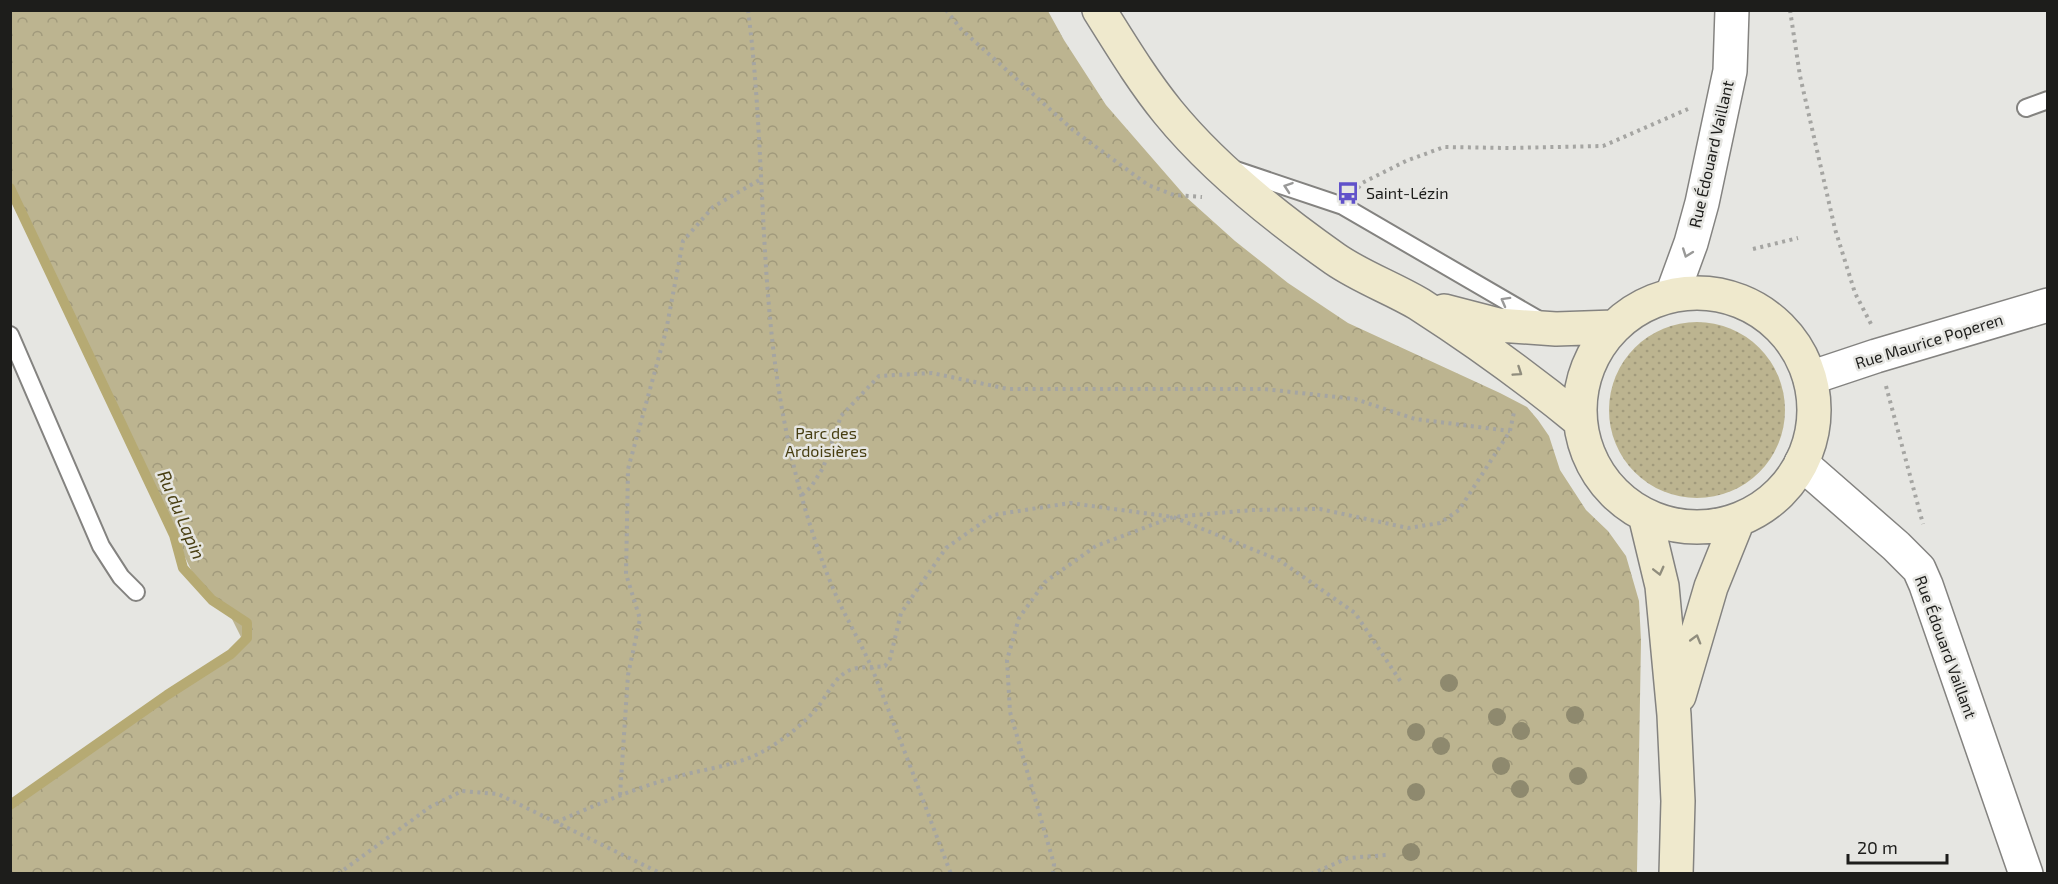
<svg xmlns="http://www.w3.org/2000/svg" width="2058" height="884" font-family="'Exo 2',sans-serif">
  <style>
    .grass { fill: url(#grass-dots) }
    .park { fill: url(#park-crowns) }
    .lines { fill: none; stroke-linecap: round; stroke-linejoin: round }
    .stream { stroke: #b6aa73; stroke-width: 10 }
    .service-casing { stroke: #848380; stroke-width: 20 }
    .minor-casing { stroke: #848380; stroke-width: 36 }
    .secondary-casing { stroke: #848380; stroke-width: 36 }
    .path { stroke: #a5a5a2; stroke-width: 4; stroke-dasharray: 3 4.5; stroke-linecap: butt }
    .service { stroke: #fff; stroke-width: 16 }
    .minor { stroke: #fff; stroke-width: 33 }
    .secondary { stroke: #efe9cd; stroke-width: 33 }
    .tree { fill: #8e896e }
    .oneway { stroke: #999998 }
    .oneway2 { stroke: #908d7d }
    .labels { text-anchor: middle; stroke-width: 5; stroke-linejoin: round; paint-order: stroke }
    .street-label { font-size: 16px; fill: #1d1d1b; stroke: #e6e6e2 }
    .poi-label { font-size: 16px; fill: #1d1d1b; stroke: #e6e6e2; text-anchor: start }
    .park-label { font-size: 16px; fill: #463d10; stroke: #e6e6e2 }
    .water-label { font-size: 18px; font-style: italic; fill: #493f13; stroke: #e6e6e2 }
  </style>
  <defs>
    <pattern id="grass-dots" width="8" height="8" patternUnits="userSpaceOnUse" patternTransform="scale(1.5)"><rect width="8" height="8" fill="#bcb490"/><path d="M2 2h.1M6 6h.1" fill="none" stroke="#a19a7c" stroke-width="1.8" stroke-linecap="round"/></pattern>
    <pattern id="park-crowns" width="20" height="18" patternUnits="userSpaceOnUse" patternTransform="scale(1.5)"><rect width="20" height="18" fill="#bcb490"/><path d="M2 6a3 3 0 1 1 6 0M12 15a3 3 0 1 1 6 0" fill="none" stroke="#a19a7c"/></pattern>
  </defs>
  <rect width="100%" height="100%" fill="#e6e6e2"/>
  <path class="grass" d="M1609 410a88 88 0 1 1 176 0a88 88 0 1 1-176 0Z"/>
  <path class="park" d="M11,10L1048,11L1064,40L1106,105L1186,197L1235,241L1288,283L1348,323L1500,393L1527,407L1538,420L1549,436L1560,470L1586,510L1608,531L1626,556L1639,601L1641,641L1637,873H11V808L163,703L238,646L241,637L231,617L212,602L196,580L54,285L11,200Z"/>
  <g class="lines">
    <path class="stream" d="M10,188L174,535L183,568L212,600L247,623V638L231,654L167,695L10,805"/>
    <g class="service-casing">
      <path id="service" d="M2026,108L2048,100
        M1236,170L1343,206L1539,320
        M10,335L101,546L121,577L136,592"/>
    </g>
    <g class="minor-casing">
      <path id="minor" d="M1672,295L1691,243L1702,203L1730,71L1732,10
        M1810,378L1876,356L2048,305
        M1801,463L1896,546L1919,569L1926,585L2026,874"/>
    </g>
    <g class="secondary-casing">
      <path id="secondary" d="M1099,10C1121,45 1142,80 1168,112C1212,166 1278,219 1335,259C1361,277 1392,288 1419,304C1475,340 1529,379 1580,421
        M1580 410a117 117 0 1 1 234 0a117 117 0 1 1-234 0Z
        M1444,311L1498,325L1556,329L1614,327
        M1645,515L1662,586L1674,715L1678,801L1676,874
        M1679,696L1711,587L1738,520"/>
    </g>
    <path class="path" d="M748,10C766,148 758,288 785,425C795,478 810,531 830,581C842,612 860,640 873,671C900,738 925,806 951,874
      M946,10L961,29L1073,130L1148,185L1174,195L1202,197
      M1790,10L1800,76L1835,229L1855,293L1871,324
      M1358,188L1362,183L1406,161L1444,147L1509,148L1603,146L1688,109
      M1753,249L1798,238
      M1886,386L1923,524
      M802,495L811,487L823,468L841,416L879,376L932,373L1008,389H1264L1355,399L1415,419L1510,431
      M620,795L628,675L640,619L626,574L628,469L666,331L683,241L713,207L761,179
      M556,822C594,806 632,789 672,778C698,770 735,766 760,753C779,743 803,725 817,708C827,696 834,677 850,670C859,666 874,668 885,666L890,659L901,613L946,548L993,515L1070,503L1173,517L1279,560L1355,613L1401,682
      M338,874L430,807L462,791L498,794L662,874
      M1053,874L1054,864L1010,712L1007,660L1019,618L1045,582L1096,546L1173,517L1252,510L1320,509L1408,528L1440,523L1459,510L1510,431L1514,412
      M1311,874L1348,858L1387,855"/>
    <use href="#service" class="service"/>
    <use href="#minor" class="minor"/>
    <use href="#secondary" class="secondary"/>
  </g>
  <g class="tree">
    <circle cx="1449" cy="683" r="9"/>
    <circle cx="1575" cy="715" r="9"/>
    <circle cx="1497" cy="717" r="9"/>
    <circle cx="1521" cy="731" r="9"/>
    <circle cx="1416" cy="732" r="9"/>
    <circle cx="1441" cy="746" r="9"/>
    <circle cx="1501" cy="766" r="9"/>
    <circle cx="1578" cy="776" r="9"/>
    <circle cx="1520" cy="789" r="9"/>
    <circle cx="1416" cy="792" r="9"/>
    <circle cx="1411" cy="852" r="9"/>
  </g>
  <defs><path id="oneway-chevron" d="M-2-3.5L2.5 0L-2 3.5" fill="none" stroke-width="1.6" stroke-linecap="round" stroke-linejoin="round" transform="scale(1.5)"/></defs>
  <g class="oneway">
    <use href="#oneway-chevron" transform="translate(1288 187) rotate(-161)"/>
    <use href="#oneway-chevron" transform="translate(1687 253) rotate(110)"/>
    <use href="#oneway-chevron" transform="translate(1505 301) rotate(-151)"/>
  </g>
  <g class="oneway2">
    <use href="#oneway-chevron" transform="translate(1518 372) rotate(34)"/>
    <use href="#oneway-chevron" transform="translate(1659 571) rotate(76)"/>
    <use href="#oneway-chevron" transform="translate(1696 639) rotate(-74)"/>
  </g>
  <defs>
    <g id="bus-bare" transform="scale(1.8)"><path d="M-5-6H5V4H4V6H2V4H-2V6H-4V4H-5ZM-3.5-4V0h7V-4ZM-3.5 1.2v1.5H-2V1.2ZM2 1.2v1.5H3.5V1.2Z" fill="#6051ca" stroke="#e6e6e2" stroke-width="2.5" paint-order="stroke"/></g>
  </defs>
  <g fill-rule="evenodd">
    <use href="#bus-bare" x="1348" y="193"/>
  </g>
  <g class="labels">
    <g class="street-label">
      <text transform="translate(1711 154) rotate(-77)" y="6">Rue Édouard Vaillant</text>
      <text transform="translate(1929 341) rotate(-17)" y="6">Rue Maurice Poperen</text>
      <text transform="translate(1946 647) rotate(70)" y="6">Rue Édouard Vaillant</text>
    </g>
    <g class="poi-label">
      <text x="1366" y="199">Saint-Lézin</text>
    </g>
    <g class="park-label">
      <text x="826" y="439">Parc des<tspan x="826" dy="18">Ardoisières</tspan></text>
    </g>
    <g class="water-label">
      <text transform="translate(181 515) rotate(67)" y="6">Ru du Lapin</text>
    </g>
  </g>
  <rect width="2058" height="884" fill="none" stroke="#1d1d1b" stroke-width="24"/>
  <path d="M1848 854v9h99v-9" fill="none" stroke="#1d1d1b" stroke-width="3"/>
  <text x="1857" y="854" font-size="18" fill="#1d1d1b" stroke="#e6e6e2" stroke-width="4.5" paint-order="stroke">20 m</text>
</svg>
